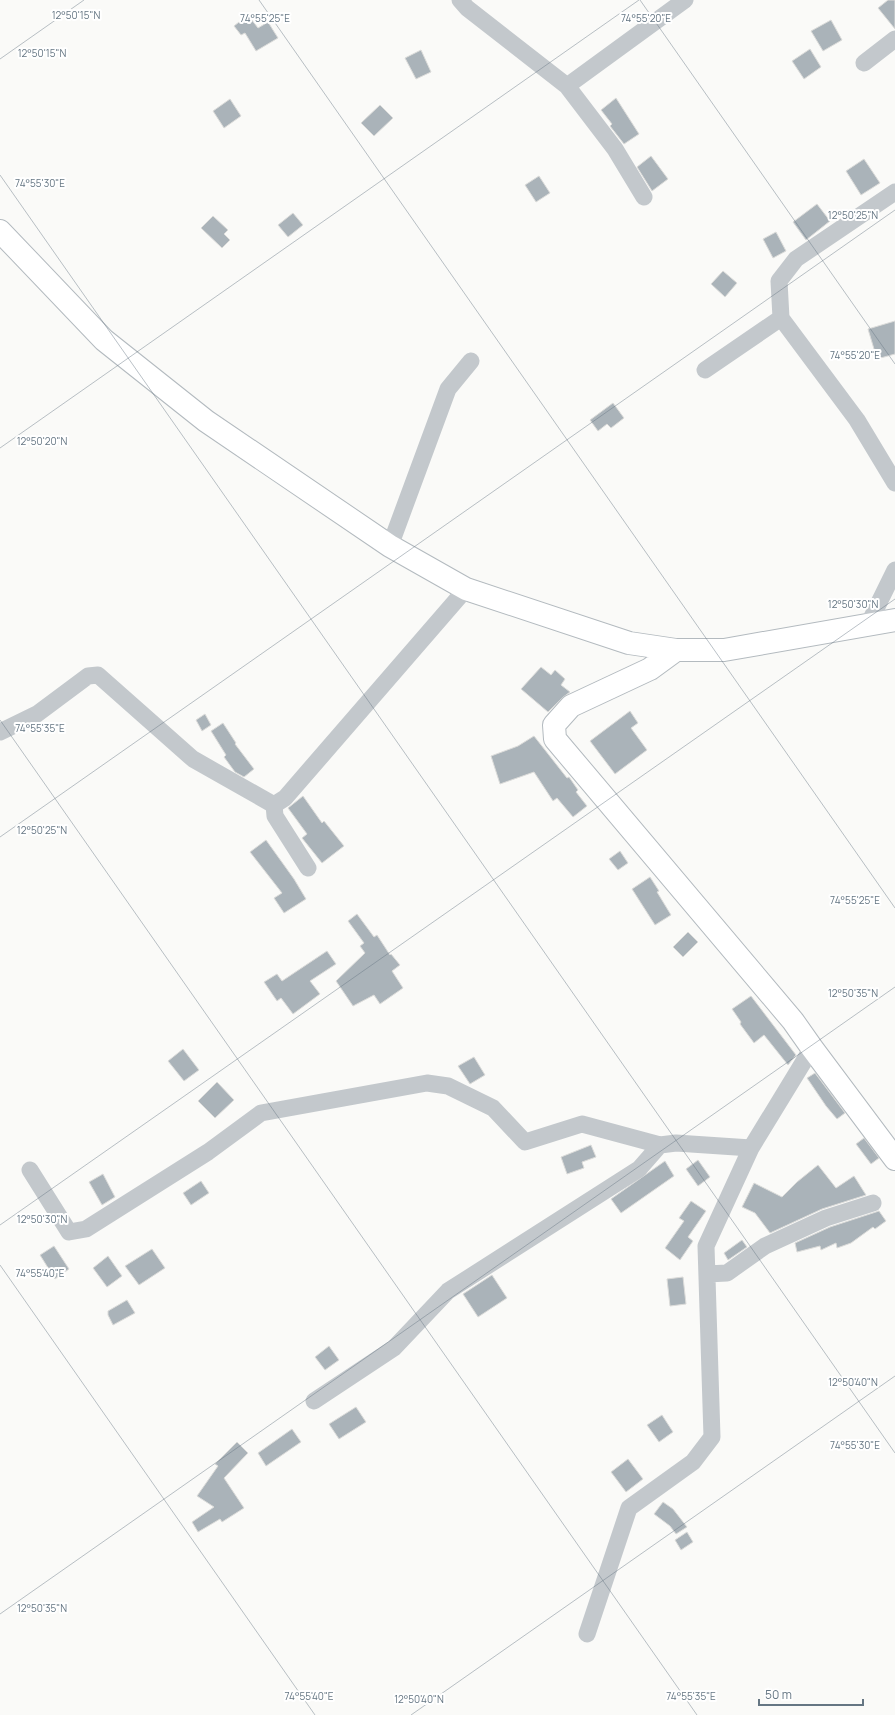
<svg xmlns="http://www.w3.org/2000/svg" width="895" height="1715" font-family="Manrope,sans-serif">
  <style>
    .building { fill: #aab3b9; stroke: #dcdcda }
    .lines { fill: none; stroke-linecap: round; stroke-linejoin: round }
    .secondary-casing { stroke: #b3babf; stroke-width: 24 }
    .street { stroke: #c3c8cc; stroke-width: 17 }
    .secondary { stroke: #fff; stroke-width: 22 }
    .ticks { fill: none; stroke: #657683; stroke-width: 1; stroke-opacity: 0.45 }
    .ticks-label { font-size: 10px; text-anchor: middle; fill: #657683; stroke: #fff; stroke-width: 4; stroke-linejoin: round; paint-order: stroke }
  </style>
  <rect width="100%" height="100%" fill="#fafaf8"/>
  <path class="building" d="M888,0H895V29L878,8Z
    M248,15L258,28L268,22L278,38L256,51L245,33L241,35L234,26Z
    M831,20L842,40L823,51L811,31Z
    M810,49L821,67L804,79L792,61Z
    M421,50L431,72L416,79L405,58Z
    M616,98L639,134L624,144L610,126L612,124L601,110Z
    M230,99L241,116L224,128L213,111Z
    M380,105L393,118L374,136L361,123Z
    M651,156L668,179L652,191L637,167Z
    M864,159L880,183L861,195L846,171Z
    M539,176L550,193L536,202L525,185Z
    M817,204L830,221L806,240L793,222Z
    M293,213L303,225L288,237L278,225Z
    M213,216L228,230L224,234L230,240L222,248L201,228Z
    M776,232L786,251L773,258L763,239Z
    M723,271L737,283L725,297L711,284Z
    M895,321V354L877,359L868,329Z
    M613,403L624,418L611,428L607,424L598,431L590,420Z
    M541,667L551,675L555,670L565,679L561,685L570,692L562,698L548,712L521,689Z
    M630,711L638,723L631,728L647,750L615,774L590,741Z
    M205,714L211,725L202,731L196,720Z
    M223,723L236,743L235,744L254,769L244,777L235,772L224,757L226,755L211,731Z
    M534,736L567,778L569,777L578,790L576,792L587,806L573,817L557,798L553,801L534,772L500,784L491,756L518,746Z
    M303,796L322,823L324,821L344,846L322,863L302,838L307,834L288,808Z
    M266,840L294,879L306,899L284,913L274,898L282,893L250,852Z
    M620,851L628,863L618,870L609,859Z
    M650,877L659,891L657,892L671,915L655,925L632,889Z
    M357,914L374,937L377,935L390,955L391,954L400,965L392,971L403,988L380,1004L374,995L353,1006L336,981L365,953L360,946L364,943L348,921Z
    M688,932L698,942L683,957L673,947Z
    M327,951L336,964L310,981L320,994L293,1014L281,998L277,1001L264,982L277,974L282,981Z
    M751,996L796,1055L788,1065L764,1035L754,1043L740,1024L741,1022L732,1009Z
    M183,1049L199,1070L184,1081L168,1061Z
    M474,1057L485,1075L470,1084L458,1066Z
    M815,1073L845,1113L837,1119L826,1106L807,1078Z
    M217,1082L234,1100L215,1118L198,1101Z
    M864,1138L879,1158L871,1164L856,1144Z
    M591,1145L596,1157L582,1162L584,1168L567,1174L561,1157Z
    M698,1160L710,1177L698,1186L686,1169Z
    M665,1161L674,1176L621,1213L611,1199Z
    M818,1165L836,1188L854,1176L866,1195L822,1209L770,1233L755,1213L742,1207L754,1183L782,1197L797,1182Z
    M103,1174L115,1197L102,1205L89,1182Z
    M201,1181L209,1193L191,1205L183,1193Z
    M691,1201L706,1211L688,1237L693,1241L680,1260L665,1248L684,1221L679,1218Z
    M879,1211L886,1221L875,1229L873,1227L851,1243L837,1248L836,1243L821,1250L820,1246L797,1252L795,1243L830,1227Z
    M742,1240L747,1247L728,1260L724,1253Z
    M54,1246L69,1269L55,1279L40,1255Z
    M152,1249L165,1268L139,1285L125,1266Z
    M108,1256L122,1276L107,1287L93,1268Z
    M492,1275L507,1298L478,1317L463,1294Z
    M683,1277L686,1304L670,1306L667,1279Z
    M127,1300L135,1313L113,1325L108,1315V1311Z
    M329,1346L339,1360L325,1370L315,1357Z
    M356,1407L366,1422L339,1439L329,1424Z
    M662,1415L673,1432L659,1442L647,1425Z
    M292,1429L301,1442L266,1466L258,1453Z
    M237,1442L248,1453L224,1478L244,1508L222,1522L220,1519L198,1532L192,1522L214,1507L197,1496L218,1466L215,1464Z
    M628,1459L643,1479L626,1492L611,1472Z
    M663,1502L673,1509L687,1527L676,1534L670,1526L654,1514Z
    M687,1532L693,1542L681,1550L675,1540Z"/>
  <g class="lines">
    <g class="secondary-casing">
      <path id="secondary" d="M0,231L104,340L206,421L390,546L466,589L629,643L676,650H724L895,620
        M676,650L650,669L571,706L554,725L555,739L793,1021L812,1048L895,1159"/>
    </g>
    <path class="street" d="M460,0L467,8L567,86L615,149L644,197
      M864,63L895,39
      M567,86L685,0
      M895,192L796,259L779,281L781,318L857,420L895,483
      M705,370L781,318
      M390,546L448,389L471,361
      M869,623L895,570
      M0,732L37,714L88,676L98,675L193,759L274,805
      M274,805L285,798L466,589
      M274,805L275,816L308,868
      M30,1170L69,1232L86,1229L208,1152L261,1113L427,1083L448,1086L493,1108L525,1142L582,1124L660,1145L676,1143L751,1148
      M707,1274L727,1273L765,1246L826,1218L873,1203
      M314,1401L394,1348L448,1291L639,1169L660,1145
      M587,1634L629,1508L693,1462L712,1437L706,1246L751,1148L812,1048"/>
    <use href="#secondary" class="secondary"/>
  </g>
  <path class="ticks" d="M259,0L895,908M640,0L895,364M0,59L84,0M0,175L895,1453M0,448L639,0M0,720L697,1715M0,837L895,210M0,1225L895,599M0,1265L315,1715M0,1614L895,987M411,1715L895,1376"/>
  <g class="ticks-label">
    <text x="76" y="19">12°50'15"N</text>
    <text x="265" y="22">74°55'25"E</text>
    <text x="646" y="22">74°55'20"E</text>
    <text x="42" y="57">12°50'15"N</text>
    <text x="40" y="187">74°55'30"E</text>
    <text x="853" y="219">12°50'25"N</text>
    <text x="855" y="359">74°55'20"E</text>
    <text x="42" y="445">12°50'20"N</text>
    <text x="853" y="608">12°50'30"N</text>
    <text x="40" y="732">74°55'35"E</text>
    <text x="42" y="834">12°50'25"N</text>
    <text x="855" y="904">74°55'25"E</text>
    <text x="853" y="997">12°50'35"N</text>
    <text x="42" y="1223">12°50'30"N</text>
    <text x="40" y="1277">74°55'40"E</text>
    <text x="853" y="1386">12°50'40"N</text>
    <text x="855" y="1449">74°55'30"E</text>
    <text x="42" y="1612">12°50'35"N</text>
    <text x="309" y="1700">74°55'40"E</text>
    <text x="691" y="1700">74°55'35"E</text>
    <text x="419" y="1703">12°50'40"N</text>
  </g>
  <path d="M759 1699v6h104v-6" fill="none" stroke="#657683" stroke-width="2"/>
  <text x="765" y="1699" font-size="12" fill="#657683" stroke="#ffffff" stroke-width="3" paint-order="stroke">50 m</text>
</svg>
